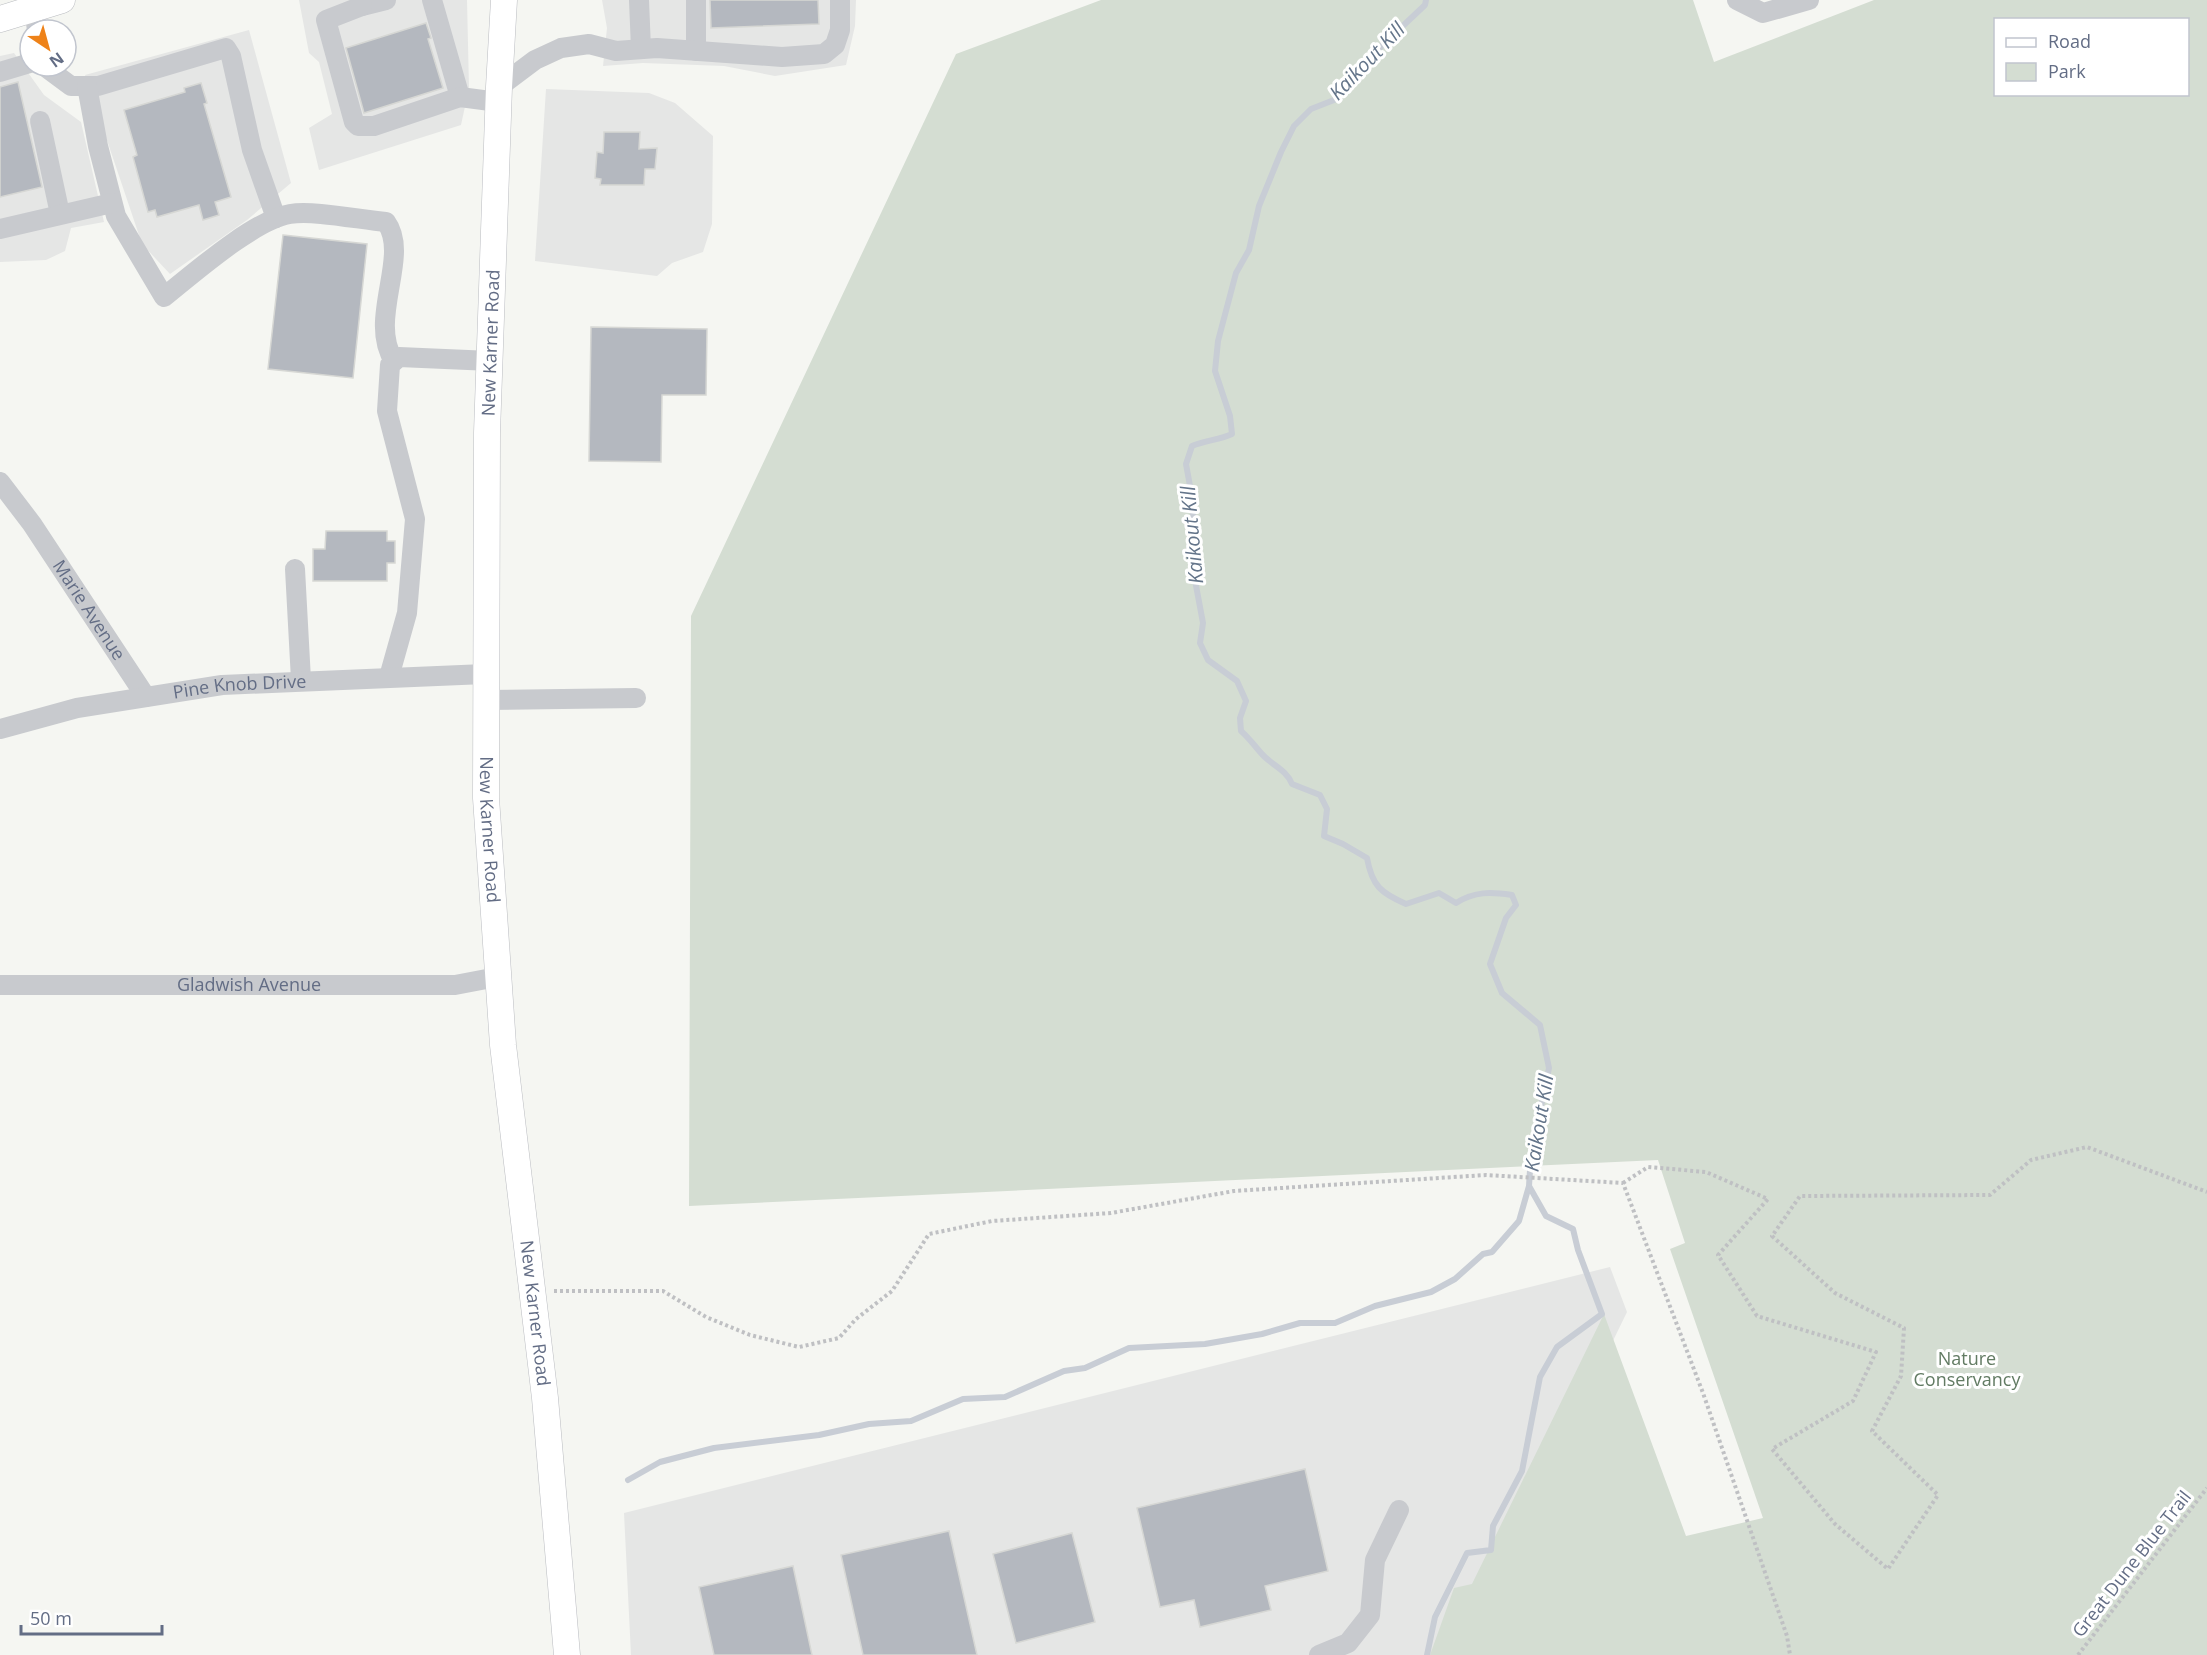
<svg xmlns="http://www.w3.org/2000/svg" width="2207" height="1655" font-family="'Open Sans',sans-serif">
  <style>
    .built { fill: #e5e6e5 }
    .green { fill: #d4ddd2; fill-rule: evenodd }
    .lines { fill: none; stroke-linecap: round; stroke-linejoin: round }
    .stream { stroke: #c8cdd5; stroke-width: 6 }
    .building { fill: #b4b8bf; stroke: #d6d7d4; stroke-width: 1.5 }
    .major-casing { stroke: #babcc1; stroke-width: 27 }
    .path { stroke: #bfc0c3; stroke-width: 4; stroke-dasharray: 3 3; stroke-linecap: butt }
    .minor { stroke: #c8cace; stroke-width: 20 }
    .major { stroke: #fff; stroke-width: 26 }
    .labels { text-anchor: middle; stroke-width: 6; stroke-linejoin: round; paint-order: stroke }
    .street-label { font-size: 18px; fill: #636d85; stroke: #fff }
    .park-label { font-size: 18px; fill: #627b63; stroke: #fff }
    .water-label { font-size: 20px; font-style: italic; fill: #637489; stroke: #fff }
  </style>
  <rect width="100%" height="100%" fill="#f5f6f2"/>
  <path class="built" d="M299,0H467L469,88L461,125L319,170L309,128L332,114L319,62L309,53Z
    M602,0H856L855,26L846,65L775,76L724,66L643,63L603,66L607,28Z
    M249,30L291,183L247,220L170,274L142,244L85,75Z
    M14,53L44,95L81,122L104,222L71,228L65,251L46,260L0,262V56Z
    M546,89L649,93L675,103L713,136L712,224L703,252L672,263L657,276L535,261Z
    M1610,1267L1627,1312L1460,1655H631L624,1513Z"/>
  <path class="green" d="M1101,0H1693L1714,62L1874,0H2207V1655H1430L1454,1588L1472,1584L1604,1314L1686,1536L1763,1518L1670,1249L1685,1243L1658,1160L689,1206L691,616L956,54ZM1996,20H2188V94H1996Z"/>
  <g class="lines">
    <path class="stream" d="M1426,0L1425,5L1352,74L1334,100L1311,109L1294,126L1281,152L1259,206L1249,250L1236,273L1218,341L1215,371L1230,416L1232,434C1219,440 1206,440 1192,446L1186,464L1192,497L1194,532L1189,548L1203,623L1200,643L1208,660L1237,681L1246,701L1240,718L1241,731C1249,738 1254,745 1261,753C1271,765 1286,769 1292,784L1320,795L1327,809L1324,836L1343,844L1367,858C1372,886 1381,893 1406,904L1439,893L1456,903C1475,891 1491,892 1512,895L1516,905L1506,918L1490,964L1502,993L1540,1025L1549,1068L1531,1154L1529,1186L1546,1216L1573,1229L1578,1250L1602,1314L1557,1347L1540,1377L1522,1471L1493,1526L1491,1550L1467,1553L1435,1617L1427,1655
      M628,1480L660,1462L714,1448L819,1435L869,1424L911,1421L963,1399L1005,1397L1064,1371L1085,1368L1129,1348L1205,1344L1262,1334L1300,1323H1335L1375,1306L1431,1292L1455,1279L1483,1254L1492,1252L1519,1221L1529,1186"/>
  </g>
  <path class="building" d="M710,0H818L819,24L711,28Z
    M426,23L431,38L428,39L443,88L364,113L346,48Z
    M18,82L42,187L0,197V87Z
    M201,83L207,103L204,104L231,197L215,202L219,215L203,220L199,205L157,217L155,210L148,212L133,157L137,155L124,110L185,92L184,88Z
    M604,132H640L639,149L657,148L655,169H645L644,185H600L601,179L595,178L597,152L603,153Z
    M283,235L367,244L353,378L268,369Z
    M591,327L707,329L706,395H662L661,462L589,461Z
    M326,531H387V541H395V563H387V581H313V549H325Z
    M1305,1469L1328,1571L1265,1586L1271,1610L1200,1627L1194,1600L1160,1607L1137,1508Z
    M949,1531L977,1655H863L841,1555Z
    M1072,1533L1095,1622L1016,1643L993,1554Z
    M793,1566L812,1655H714L699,1587Z"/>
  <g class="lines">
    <g class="major-casing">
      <g id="major">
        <path id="s4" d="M504,0L499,87L487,433L486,798L503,1045L545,1398L567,1655"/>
        <path d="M0,19L62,0"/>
      </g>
    </g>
    <path class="path" d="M1623,1183L1648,1167L1706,1172L1768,1199L1718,1255L1757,1316L1876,1352L1853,1401L1772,1449L1835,1524L1888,1569L1938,1495L1872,1431L1901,1376L1904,1328L1835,1293L1772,1236L1800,1196L1990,1195L2031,1160L2087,1147L2207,1192
      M554,1291H663L706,1317L750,1335L799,1347L839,1338L856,1319L892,1291L929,1234L992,1221L1111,1213L1234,1191L1486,1175L1623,1183L1703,1393L1787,1636L1790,1655
      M2078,1655L2207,1488"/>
    <g class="minor">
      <path d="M360,0L362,6L386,0"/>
      <path d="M432,0L460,97"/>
      <path d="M639,0L641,49"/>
      <path d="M696,0V51"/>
      <path d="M1737,0L1763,13L1809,0"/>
      <path d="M362,6L326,20L354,122L358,126H374L460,97L498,102"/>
      <path d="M34,9L37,30"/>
      <path d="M44,66L71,86H98L226,48L231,56L252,150L276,218"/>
      <path d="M0,72L30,63"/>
      <path d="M87,86L98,146L116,216L164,297C194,273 254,220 290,214C314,210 361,220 386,222C411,256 367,319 394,361"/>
      <path d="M499,87L535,60L561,48L589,44L616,51L657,48L782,57L824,54L835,45L840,30V0"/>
      <path d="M40,121L60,214"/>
      <path d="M0,229L112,203"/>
      <path id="s1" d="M0,482L32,524L146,697"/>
      <path d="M295,569L301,680"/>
      <path d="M389,677L407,613L415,519L387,411L390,365L399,357L491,361"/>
      <path d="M486,700L636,698"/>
      <path id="s2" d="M0,729L77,708L222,685L485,674"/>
      <path id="s3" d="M0,985H455L497,977"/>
      <path d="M1319,1655L1348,1643L1370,1615L1375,1560L1399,1510"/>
    </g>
    <use href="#major" class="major"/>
  </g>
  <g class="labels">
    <g class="street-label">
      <text transform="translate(491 343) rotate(-88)" y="6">New Karner Road</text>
      <text dy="6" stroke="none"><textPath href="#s1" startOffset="156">Marie Avenue</textPath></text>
      <text dy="6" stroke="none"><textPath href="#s2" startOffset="244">Pine Knob Drive</textPath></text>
      <text dy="6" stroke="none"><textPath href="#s4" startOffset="830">New Karner Road</textPath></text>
      <text dy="6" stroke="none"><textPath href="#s3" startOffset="249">Gladwish Avenue</textPath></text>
      <text dy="6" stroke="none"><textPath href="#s4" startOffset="1316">New Karner Road</textPath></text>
      <text transform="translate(2132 1564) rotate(-52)" y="6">Great Dune Blue Trail</text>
    </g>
    <g class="park-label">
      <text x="1967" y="1365">Nature<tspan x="1967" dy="21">Conservancy</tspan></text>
    </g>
    <g class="water-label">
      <text transform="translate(1367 61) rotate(-46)" y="7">Kaikout Kill</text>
      <text transform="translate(1192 535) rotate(-95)" y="7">Kaikout Kill</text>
      <text transform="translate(1539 1123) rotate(-81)" y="7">Kaikout Kill</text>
    </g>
  </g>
  <rect x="1994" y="18" width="195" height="78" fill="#ffffff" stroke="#c1c5ce" stroke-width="1.5"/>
  <rect x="2006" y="38" width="30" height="9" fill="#ffffff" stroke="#c1c5ce" stroke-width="1.5"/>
  <text x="2048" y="48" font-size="18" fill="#636d85">Road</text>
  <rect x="2006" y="63" width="30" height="18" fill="#d4ddd2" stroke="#c1c5ce" stroke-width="1.5"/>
  <text x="2048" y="78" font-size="18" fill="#636d85">Park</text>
  <g transform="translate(48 48) rotate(144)"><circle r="28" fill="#ffffff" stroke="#c1c5ce" stroke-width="1.5"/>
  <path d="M0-4.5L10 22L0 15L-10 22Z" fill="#ee8219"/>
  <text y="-9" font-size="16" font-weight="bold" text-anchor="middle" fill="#636d85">N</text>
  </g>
  <path d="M21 1625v9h141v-9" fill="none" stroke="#636d85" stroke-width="3"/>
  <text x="30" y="1625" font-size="18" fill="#636d85" stroke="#ffffff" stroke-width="4.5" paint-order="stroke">50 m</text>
</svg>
